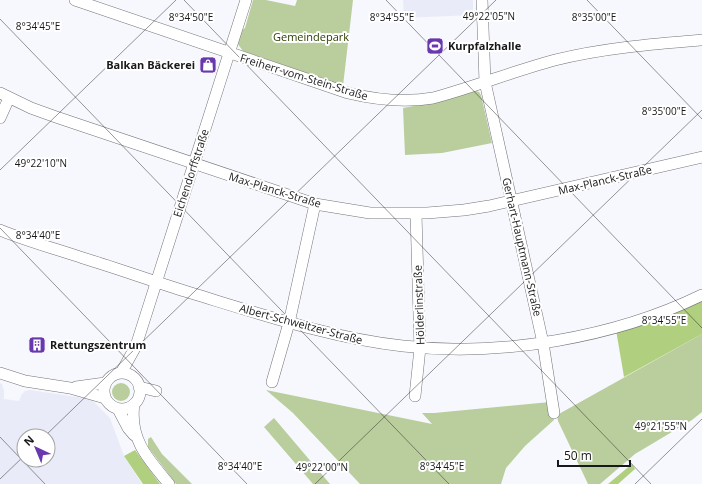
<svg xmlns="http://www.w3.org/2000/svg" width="702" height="484" font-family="'Open Sans',sans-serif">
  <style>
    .built { fill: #e9ecf8; fill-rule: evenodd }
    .green { fill: #bace9d }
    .forest { fill: #b0d07f }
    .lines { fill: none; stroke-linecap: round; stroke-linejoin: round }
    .minor-casing { stroke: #737478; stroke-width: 12 }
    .minor { stroke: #fff; stroke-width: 11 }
    .ticks { fill: none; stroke: #19191b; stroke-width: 1; stroke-opacity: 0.45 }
    .labels { text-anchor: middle; stroke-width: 4; stroke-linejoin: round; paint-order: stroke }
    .park-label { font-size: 11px; fill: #2c3f01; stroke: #fff }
    .poi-label { font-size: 11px; font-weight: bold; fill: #19191b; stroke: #fff; text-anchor: start }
    .street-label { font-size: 11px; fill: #19191b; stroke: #fff }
    .ticks-label { font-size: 10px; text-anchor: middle; fill: #19191b; stroke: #fff; stroke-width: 4; stroke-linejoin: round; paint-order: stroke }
  </style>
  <rect width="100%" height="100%" fill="#f7f8fd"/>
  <path class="built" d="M403,0H473V15L404,18Z
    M0,383L2,384L4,391V399L19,401L22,394L25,391L30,390L91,399L110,418L124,456L142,484H0ZM24,436H48V460H24Z"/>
  <path class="green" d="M253,0H266L295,6L297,0H353L343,86L243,51L237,43L242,30L245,28Z
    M476,91L479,92L481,95L492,143L442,153L405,155L403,108L449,99Z
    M702,334V412L692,420L635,454L600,484H588L558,421L557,415Z
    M112 392a9 9 0 1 1 18 0a9 9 0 1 1-18 0Z
    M266,390L432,424L422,413H434L550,402L554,420L525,446L506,468L501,484H360L293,413Z
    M274,418L330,484H313L264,427Z
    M151,437L162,454L192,484H176L148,447V439Z"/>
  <path class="forest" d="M702,300V334L624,377L616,330L660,320Z
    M135,450L160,484H143L124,456Z
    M632,464L635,469L618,484H608Z"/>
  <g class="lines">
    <g class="minor-casing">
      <path id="minor" d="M75,0L348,93C377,100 404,103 433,98C474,87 514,71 555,60C603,48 653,44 702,40
        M482,0L485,82L543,343L554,413
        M0,93L31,108L56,117L315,204L370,213H427L464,210L489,206L702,157
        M0,118L9,98
        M0,230C27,241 56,249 83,258C119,269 155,282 191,293C260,314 331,338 403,346C500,357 614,338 702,295
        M0,373L25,381L70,388L105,398
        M121,373L136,346L246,0
        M104 391a18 18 0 1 1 36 0a18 18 0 1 1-36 0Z
        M272,382L289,323L315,204
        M76,387L105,383
        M139,387L156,391
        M415,396L420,348L416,214
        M134,404C129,439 148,459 169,484
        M118,409L128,428L134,435"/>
    </g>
    <use href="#minor" class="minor"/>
  </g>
  <path class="ticks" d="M184,0L651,484M386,0L702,328M587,0L702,119M0,19L449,484M0,170L176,0M0,228L247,484M45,436L496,0M0,437L45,484M0,479L24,456M315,484L702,110M635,484L702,419"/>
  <defs>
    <g id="stadium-square" transform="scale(0.9)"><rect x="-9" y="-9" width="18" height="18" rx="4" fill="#6938af" stroke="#fff"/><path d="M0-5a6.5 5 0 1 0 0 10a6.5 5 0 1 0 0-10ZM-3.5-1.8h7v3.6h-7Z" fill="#fff"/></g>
    <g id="shop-square" transform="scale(0.9)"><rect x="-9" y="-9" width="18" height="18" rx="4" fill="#6938af" stroke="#fff"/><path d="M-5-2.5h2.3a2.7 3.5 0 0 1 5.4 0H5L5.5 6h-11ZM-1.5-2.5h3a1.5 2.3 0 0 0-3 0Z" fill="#fff"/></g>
    <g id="building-square" transform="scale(0.9)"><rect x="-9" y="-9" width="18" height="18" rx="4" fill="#6938af" stroke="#fff"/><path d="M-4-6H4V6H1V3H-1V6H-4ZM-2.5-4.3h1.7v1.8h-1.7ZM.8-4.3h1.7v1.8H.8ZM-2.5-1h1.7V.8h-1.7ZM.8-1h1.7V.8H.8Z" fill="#fff"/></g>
  </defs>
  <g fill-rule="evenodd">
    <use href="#stadium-square" x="435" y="46"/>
    <use href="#shop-square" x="208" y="65"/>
    <use href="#building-square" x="37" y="345"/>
  </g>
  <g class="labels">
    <g class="park-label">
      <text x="311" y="41">Gemeindepark</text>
    </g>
    <g class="poi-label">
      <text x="448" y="50">Kurpfalzhalle</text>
      <text x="195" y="69" text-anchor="end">Balkan Bäckerei</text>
      <text x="50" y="349">Rettungszentrum</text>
    </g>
    <g class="street-label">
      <text transform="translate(304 77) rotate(17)" y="4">Freiherr-vom-Stein-Straße</text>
      <text transform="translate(191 173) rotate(-72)" y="4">Eichendorffstraße</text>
      <text transform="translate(605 180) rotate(-13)" y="4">Max-Planck-Straße</text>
      <text transform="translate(275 190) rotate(17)" y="4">Max-Planck-Straße</text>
      <text transform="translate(522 247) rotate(77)" y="4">Gerhart-Hauptmann-Straße</text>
      <text transform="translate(419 305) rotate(-92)" y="4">Hölderlinstraße</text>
      <text transform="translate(301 324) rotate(15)" y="4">Albert-Schweitzer-Straße</text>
    </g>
  </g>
  <g class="ticks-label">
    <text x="489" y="20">49°22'05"N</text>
    <text x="594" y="21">8°35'00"E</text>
    <text x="191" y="21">8°34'50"E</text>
    <text x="392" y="21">8°34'55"E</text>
    <text x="38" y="30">8°34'45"E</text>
    <text x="664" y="115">8°35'00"E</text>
    <text x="41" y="167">49°22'10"N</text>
    <text x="38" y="239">8°34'40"E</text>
    <text x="664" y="324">8°34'55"E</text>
    <text x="661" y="430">49°21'55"N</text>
    <text x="240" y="470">8°34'40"E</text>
    <text x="442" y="470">8°34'45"E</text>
    <text x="322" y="471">49°22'00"N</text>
  </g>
  <g transform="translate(36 448) rotate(316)"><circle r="19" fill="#ffffff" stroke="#a3a3a4"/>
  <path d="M0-3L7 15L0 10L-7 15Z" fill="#6938af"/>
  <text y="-6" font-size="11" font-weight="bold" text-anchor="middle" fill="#19191b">N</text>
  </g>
  <path d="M558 460v6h72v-6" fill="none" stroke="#19191b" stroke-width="2"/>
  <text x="564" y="460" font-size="12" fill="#19191b" stroke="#ffffff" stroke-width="3" paint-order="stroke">50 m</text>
</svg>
